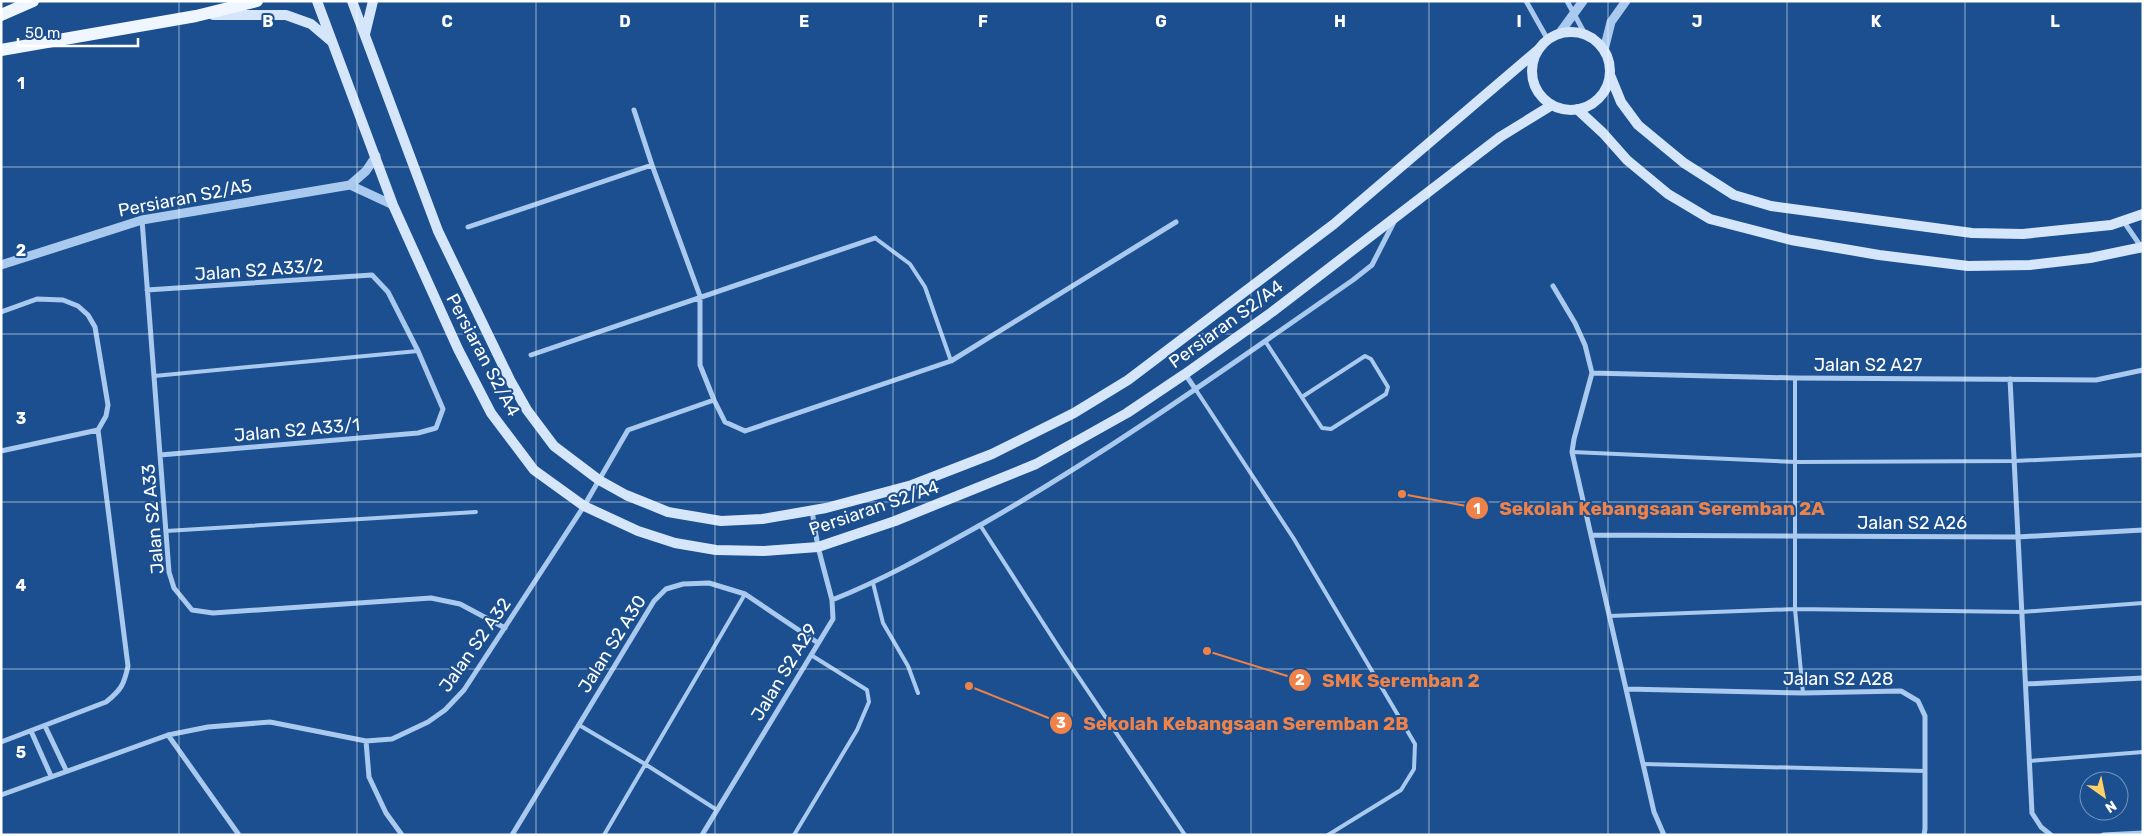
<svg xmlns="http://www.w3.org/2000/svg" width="2144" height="836" font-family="Rubik,sans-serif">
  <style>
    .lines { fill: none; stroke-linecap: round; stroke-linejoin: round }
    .service { stroke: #a9c9ee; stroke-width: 4 }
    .minor { stroke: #a9c9ee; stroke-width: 5 }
    .tertiary { stroke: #a9c9ee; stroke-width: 9 }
    .secondary { stroke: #d6e6fa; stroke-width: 10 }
    .primary { stroke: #f0f6ff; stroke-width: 12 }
    .grid { fill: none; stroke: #fff; stroke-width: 1; stroke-opacity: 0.55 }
    .labels { text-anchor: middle; stroke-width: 4; stroke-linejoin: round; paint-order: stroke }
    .street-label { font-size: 18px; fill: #fff; stroke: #1b4f8f }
    .grid-label { font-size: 16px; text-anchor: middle; font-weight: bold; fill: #fff; stroke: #1b4f8f; stroke-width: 4; stroke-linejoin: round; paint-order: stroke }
    .leader { fill: none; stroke: #ee8249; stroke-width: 2 }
    .callout-dot { fill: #ee8249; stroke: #1b4f8f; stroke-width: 2 }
    .mark-label { font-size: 15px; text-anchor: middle; font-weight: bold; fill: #fff }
    .callout-label { font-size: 19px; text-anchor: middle; font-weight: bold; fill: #ee8249; stroke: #1b4f8f; stroke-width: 4; stroke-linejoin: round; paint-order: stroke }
  </style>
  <rect width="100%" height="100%" fill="#1b4f8f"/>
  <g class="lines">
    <path class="service" d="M875,238L910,264L925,287L951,361
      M1265,341L1322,428L1331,429L1386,394L1388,387L1371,359L1365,356L1302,397
      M154,376L418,351
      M1795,378V609L1803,693
      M1196,390L1294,539L1415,744L1414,769L1401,790L1328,835
      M1572,452L1796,462L2015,461L2143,455
      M980,525L1063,654L1185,835
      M166,531L476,512
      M873,583L883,623L908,666L918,693
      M1609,616L1795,609L2022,612L2143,603
      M579,725L645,764L717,810
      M2030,761L2143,752
      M1643,764L1925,771
      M604,835L745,594
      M794,835L857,730L869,702L867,690L811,655"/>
    <path class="minor" d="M1526,1L1548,40
      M1567,1L1585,34
      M634,110L652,165L700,296V365L714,400
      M142,220L169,572L174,588L192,610L213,613L431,598L460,604L505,628
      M2124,222L2142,248
      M468,227L652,165
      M1553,286L1575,323L1585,345L1592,373L1574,439L1572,452L1654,812L1664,835
      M147,290L372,275L388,292L418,351L443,409L436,428L418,433L160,455
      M1,312L37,299L63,300L78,306L88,315L95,327L108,405L106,416L98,430L128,666C124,685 121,690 106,702L1,742
      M531,355L875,238
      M1592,373L1795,378L2096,380L2143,370
      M1185,374L1196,390
      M2010,379L2032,813L2041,827L2051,835
      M1,451L98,430
      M1591,535L2018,537L2143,530
      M832,600C885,579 934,551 984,523C1112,450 1232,364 1353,280L1372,265L1395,220
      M2026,684L2143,678
      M1626,689L1803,693L1901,691L1918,701L1925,716V829L1924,835
      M45,726L66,770
      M31,731L51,776
      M168,735L239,835
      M366,741L369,777L386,813L402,835
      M1,795L168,735L208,727L270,722L366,741L392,739L428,722L445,710L464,690L584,506L628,430L714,400L725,422L745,431L951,361L1176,222
      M512,835L654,601L666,589L683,584L709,583L745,594L818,643
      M702,835L833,619L832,600L818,547L812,511
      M2103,835L2143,833"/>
    <path class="tertiary" d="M1559,34L1583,1
      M1604,50L1611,22L1626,1
      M350,185L393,205
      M1,265L142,220L350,185L366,171L376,156"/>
    <path class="secondary" d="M317,1L393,205L458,349L491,413L534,470L584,506L638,531L675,543L716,550L764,551L818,547L895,521L1036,464L1127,413L1185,374L1272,312L1500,137L1552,105
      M352,1L438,231L510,380L527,410L554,446L599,480L626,495L668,512L721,521L762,519L826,508L912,485L992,454L1074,413L1128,380L1334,224L1539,49
      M213,15H286L311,24L331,41
      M1532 71a39 39 0 1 1 78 0a39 39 0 1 1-78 0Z
      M365,34L373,1
      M1610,75L1621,102L1638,125L1684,163L1734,195L1771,206L1972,233L2023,234L2111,225L2143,214
      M1577,109L1603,133L1627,160L1668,194L1710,219L1791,240L1879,255L1968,266L2030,265L2090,258L2143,247"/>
    <path class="primary" d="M1,15L33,1
      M1,50L196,16L257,1"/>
  </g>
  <path class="grid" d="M179,1V835M357,1V835M536,1V835M715,1V835M893,1V835M1072,1V835M1251,1V835M1429,1V835M1608,1V835M1787,1V835M1965,1V835M1,167H2143M1,334H2143M1,502H2143M1,669H2143"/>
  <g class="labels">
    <g class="street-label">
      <text transform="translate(185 198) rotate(-11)" y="6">Persiaran S2/A5</text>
      <text transform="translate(259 270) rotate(-4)" y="6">Jalan S2 A33/2</text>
      <text transform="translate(1226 324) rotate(-36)" y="6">Persiaran S2/A4</text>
      <text transform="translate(483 355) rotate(62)" y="6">Persiaran S2/A4</text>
      <text x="1868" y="371">Jalan S2 A27</text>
      <text transform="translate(297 430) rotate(-5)" y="6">Jalan S2 A33/1</text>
      <text transform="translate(874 508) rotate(-19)" y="6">Persiaran S2/A4</text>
      <text transform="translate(153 519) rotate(-95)" y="6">Jalan S2 A33</text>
      <text x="1912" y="529">Jalan S2 A26</text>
      <text transform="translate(612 644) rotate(-58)" y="6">Jalan S2 A30</text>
      <text transform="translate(475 645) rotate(-55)" y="6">Jalan S2 A32</text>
      <text transform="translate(784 672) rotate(-59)" y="6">Jalan S2 A29</text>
      <text x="1838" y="685">Jalan S2 A28</text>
    </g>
  </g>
  <g class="grid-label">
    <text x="268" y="27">B</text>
    <text x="447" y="27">C</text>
    <text x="625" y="27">D</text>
    <text x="804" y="27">E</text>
    <text x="983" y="27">F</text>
    <text x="1161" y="27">G</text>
    <text x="1340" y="27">H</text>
    <text x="1519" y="27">I</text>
    <text x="1697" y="27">J</text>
    <text x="1876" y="27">K</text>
    <text x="2055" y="27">L</text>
    <text x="21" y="89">1</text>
    <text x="21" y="256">2</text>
    <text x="21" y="424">3</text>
    <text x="21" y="591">4</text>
    <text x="21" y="758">5</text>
  </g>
  <path class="leader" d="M1402 494L1477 508M1207 651L1300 680M969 686L1061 723"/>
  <g class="callout-dot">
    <circle cx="1402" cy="494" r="5"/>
    <circle cx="1207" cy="651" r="5"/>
    <circle cx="969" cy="686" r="5"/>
    <circle cx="1477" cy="508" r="12"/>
    <circle cx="1300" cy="680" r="12"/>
    <circle cx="1061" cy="723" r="12"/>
  </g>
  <g class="mark-label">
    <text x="1477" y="514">1</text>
    <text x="1300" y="685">2</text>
    <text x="1061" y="728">3</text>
  </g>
  <g class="callout-label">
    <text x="1662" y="515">Sekolah Kebangsaan Seremban 2A</text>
    <text x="1401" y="687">SMK Seremban 2</text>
    <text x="1246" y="730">Sekolah Kebangsaan Seremban 2B</text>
  </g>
  <rect width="2144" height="836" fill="none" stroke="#ffffff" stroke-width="5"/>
  <g transform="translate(2104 796) rotate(147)"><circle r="24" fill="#1b4f8f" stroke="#7695bc"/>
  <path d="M0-4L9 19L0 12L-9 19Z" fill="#ffd166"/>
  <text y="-8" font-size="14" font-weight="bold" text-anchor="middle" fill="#ffffff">N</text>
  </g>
  <path d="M18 38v8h120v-8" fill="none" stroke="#ffffff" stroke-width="2.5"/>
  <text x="25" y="38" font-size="15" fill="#ffffff" stroke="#1b4f8f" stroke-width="4" paint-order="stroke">50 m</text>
</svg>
